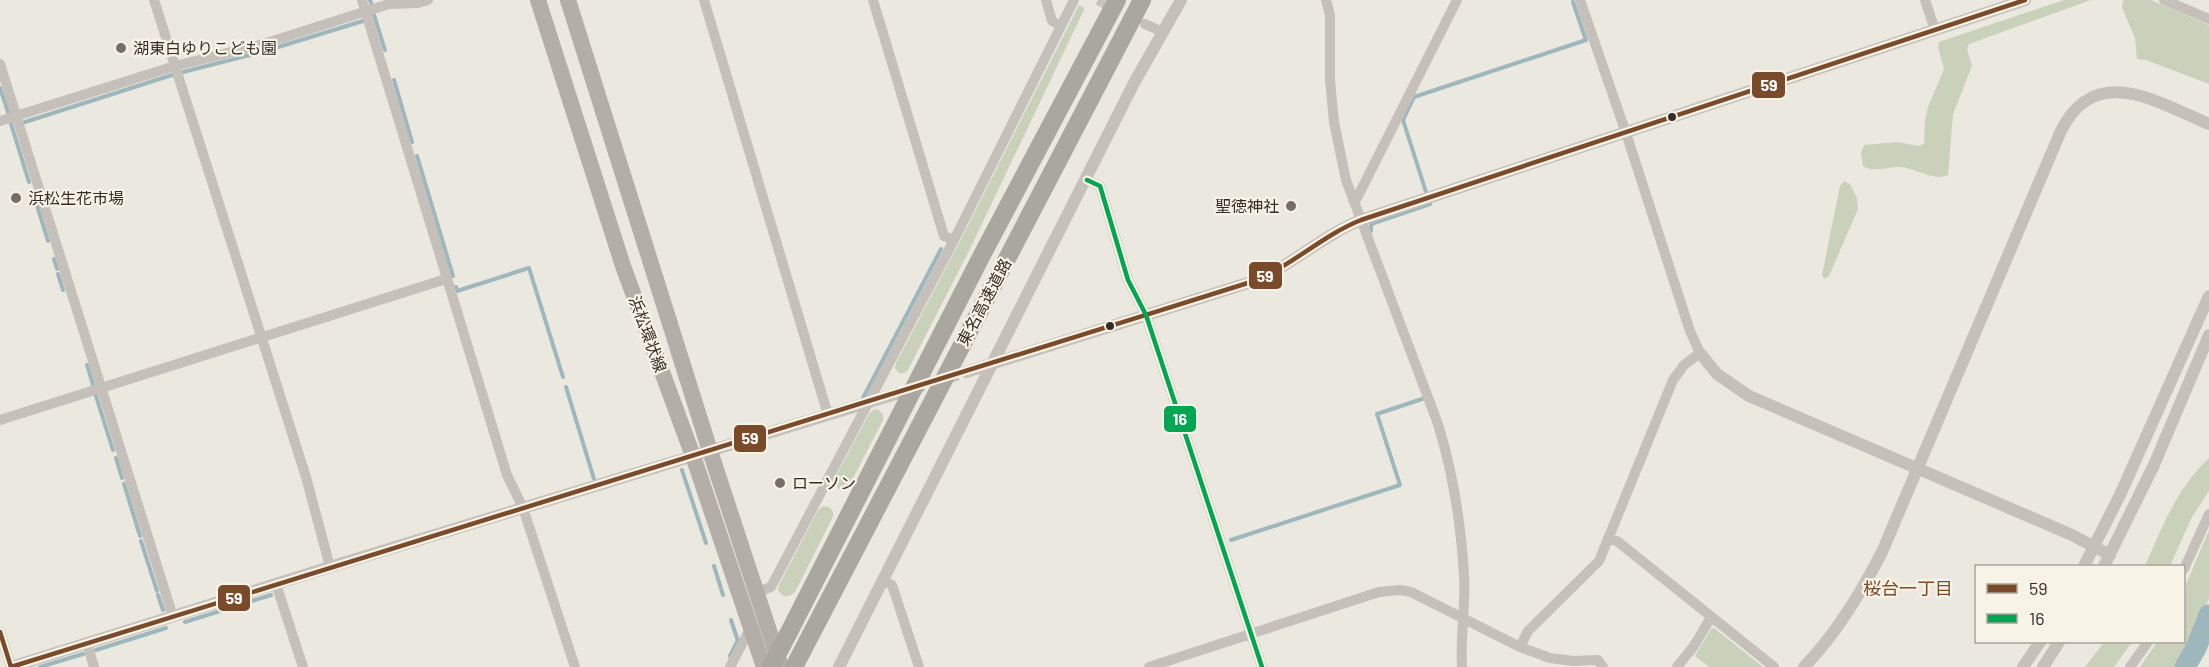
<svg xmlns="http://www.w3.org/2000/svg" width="2209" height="667" font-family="Barlow,'Noto Sans JP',sans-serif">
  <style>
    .green { fill: #c9d1bb }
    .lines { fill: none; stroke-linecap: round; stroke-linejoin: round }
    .stream { stroke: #9db7bc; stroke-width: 4 }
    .river { stroke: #9db7bc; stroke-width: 21 }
    .minor-tunnel { stroke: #c7c3bb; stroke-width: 10; stroke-dasharray: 10 5; stroke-linecap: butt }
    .tertiary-tunnel { stroke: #c7c3bb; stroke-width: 12; stroke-dasharray: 12 6; stroke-linecap: butt }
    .minor { stroke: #c5c0b9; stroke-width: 10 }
    .tertiary { stroke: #c5c0b9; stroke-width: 12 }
    .primary { stroke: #b3aea8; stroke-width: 16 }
    .motorway { stroke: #aaa79f; stroke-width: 18 }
    .motorway-bridge { stroke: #aaa79f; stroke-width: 18 }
    .bus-1-casing { stroke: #f8f3e7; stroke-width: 9 }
    .bus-2-casing { stroke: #f8f3e7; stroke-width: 9 }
    .bus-1 { stroke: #7a4b2a; stroke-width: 4.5 }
    .bus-2 { stroke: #00a651; stroke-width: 4.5 }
    .poi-dot { fill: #756f68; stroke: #f8f3e7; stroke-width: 2 }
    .bus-dot { fill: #352e28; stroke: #f8f3e7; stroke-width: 2 }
    .labels { text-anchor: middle; stroke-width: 4.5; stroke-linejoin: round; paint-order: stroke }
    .poi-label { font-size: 16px; fill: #352e28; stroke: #f8f3e7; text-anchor: start }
    .street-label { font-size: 16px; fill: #352e28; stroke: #f8f3e7 }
    .neighbourhood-label { font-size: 18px; fill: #804a25; stroke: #f8f3e7 }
    .line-badge { stroke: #f8f3e7; stroke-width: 2 }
    .badge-label { font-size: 16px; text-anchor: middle; font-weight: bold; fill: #fff }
  </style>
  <rect width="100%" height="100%" fill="#ebe8e0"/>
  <path class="green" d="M2064,0H2091L1969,44L1967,49L1972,66L1953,114L1948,175C1934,182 1916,168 1901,167C1889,166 1873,173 1863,166L1861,153L1864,145L1897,142L1918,146L1924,144L1925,120L1928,107L1944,69L1938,47L1939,42Z
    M2123,0H2151L2209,25V84L2146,60L2137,59L2135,38L2122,8Z
    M1079,5L1084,8V10L970,249L908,370L904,373H899L895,368L896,363L959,243Z
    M1844,181L1850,184L1857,198L1858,209L1829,276L1824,279L1822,275L1840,186Z
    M874,409L879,410L883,414V420L849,486L844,490L839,489L835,484V478L869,414Z
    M2209,458V491L2192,517L2170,566H2145C2162,527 2177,488 2209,458Z
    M823,506L829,507L833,511V517L795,592L789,596H783L778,591L779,585L818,510Z
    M2209,530V598L2190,645L2177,667H2140L2157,642H2184V589Z
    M1714,628L1763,667H1709L1695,656L1711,629Z
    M2104,642H2132L2114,667H2085Z"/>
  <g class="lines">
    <path class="stream" d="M370,0L371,3
      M374,15L385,50
      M183,72L262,52L363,21
      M394,80L412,142
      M0,88L8,112
      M25,122L172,75
      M11,124L29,182
      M417,156L453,276
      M1426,192L1403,120L1414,97L1586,40L1573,2
      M35,199L48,241
      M1371,231V224L1430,204
      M54,259L57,269
      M58,274L63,290
      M456,287L457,291L529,268L563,377
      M87,365L94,388
      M566,387L594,479
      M95,393L113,450
      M863,398L941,249
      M116,458L122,478
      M682,470L706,543
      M124,484L140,536
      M1231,540L1400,485L1377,414L1422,399
      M141,541L157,591
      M714,566L723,595
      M158,595L163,610
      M731,620L738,641
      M185,622L271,595
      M96,650L166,628
      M730,656L738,640
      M40,667L83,654"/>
    <path class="river" d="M2185,667L2196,648L2209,615"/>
    <path class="minor-tunnel" d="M1098,0L1136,19"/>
    <path class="tertiary-tunnel" d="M912,389L966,372"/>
    <path class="minor" d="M154,0L306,477L330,567
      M362,0L507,475L523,508L575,667
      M704,0L828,415
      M873,0L944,236L954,240
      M1046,0L1052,21L1061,26
      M1326,0L1330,15V80L1334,122L1346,180L1438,424C1453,473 1461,524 1464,575C1466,605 1460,636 1462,667
      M1925,0L1935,30
      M2164,0L2209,19
      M1145,24L1163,32
      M0,64L173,617
      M0,121L175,66L260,45L389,4L418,3L428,0
      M1087,180L1100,186L1128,280L1146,315L1262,667
      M1353,200L1357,198L1457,0
      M0,420L446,279
      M1608,538L1617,541L1774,667
      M2184,569L2209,514
      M883,581L892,585L919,667
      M276,584L303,667
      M757,592L771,587L954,240L1074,0
      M0,632L11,667
      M87,643L94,667
      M1520,647L1528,631L1599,561L1673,380L1684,365L1700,353L1690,331L1626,133L1580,0
      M730,667L751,627
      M1149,667L1379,592L1400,590L1411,592L1520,647L1550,658L1573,661L1598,660L1603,667
      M1677,667L1694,646L1711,617
      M2130,667L2148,642"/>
    <path class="tertiary" d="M1700,353L1717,374L1749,396L2072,535L2110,555
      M966,372L1251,282C1291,267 1321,236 1361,220L2025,0
      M2084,566L2120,495L2209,296
      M2104,566L2154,465L2209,335
      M11,667L330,567L899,393
      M839,667L1134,83L1181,0
      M1804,667C1836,634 1861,593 1882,552L2060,133C2094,61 2157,102 2209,124
      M2023,667L2040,642
      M2043,667L2059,642"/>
    <path class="primary" d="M538,0L623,266L693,456L764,667
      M568,0L710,451L781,667"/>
    <path class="motorway" d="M788,634L982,255L1117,0
      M794,667L1142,0"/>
    <path class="motorway-bridge" d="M771,667L788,634"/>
    <g class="bus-1-casing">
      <path id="bus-1" d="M0,632L11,667C424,539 838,412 1251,282C1291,267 1321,236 1361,220L2025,0"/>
    </g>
    <g class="bus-2-casing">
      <path id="bus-2" d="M1087,180L1100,186L1128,280L1146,315L1262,667"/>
    </g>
    <use href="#bus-1" class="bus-1"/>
    <use href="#bus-2" class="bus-2"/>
  </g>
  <g class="poi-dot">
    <circle cx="121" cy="48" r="6"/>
    <circle cx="16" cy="198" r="6"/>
    <circle cx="1291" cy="206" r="6"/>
    <circle cx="780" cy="483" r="6"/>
  </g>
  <g class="bus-dot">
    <circle cx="1672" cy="117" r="5"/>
    <circle cx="1110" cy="326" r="5"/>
  </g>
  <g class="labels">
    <g class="poi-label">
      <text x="133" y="54">湖東白ゆりこども園</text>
      <text x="28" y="204">浜松生花市場</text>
      <text x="1279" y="212" text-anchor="end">聖徳神社</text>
      <text x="792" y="489">ローソン</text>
    </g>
    <g class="street-label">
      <text transform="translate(984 302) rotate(-62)" y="6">東名高速道路</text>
      <text transform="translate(648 334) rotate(70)" y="6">浜松環状線</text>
    </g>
    <g class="neighbourhood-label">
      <text x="1908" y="595">桜台一丁目</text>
    </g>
  </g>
  <g class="line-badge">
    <rect x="1751" y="71" width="35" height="28" rx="6" fill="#7a4b2a"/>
    <rect x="1248" y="261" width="35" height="29" rx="6" fill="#7a4b2a"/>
    <rect x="1163" y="405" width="34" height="28" rx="6" fill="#00a651"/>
    <rect x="733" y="424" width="34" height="29" rx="6" fill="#7a4b2a"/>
    <rect x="217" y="584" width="34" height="28" rx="6" fill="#7a4b2a"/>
  </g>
  <g class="badge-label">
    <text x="1769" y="91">59</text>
    <text x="1265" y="282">59</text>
    <text x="1180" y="425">16</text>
    <text x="750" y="444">59</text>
    <text x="234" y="604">59</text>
  </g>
  <rect x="1975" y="565" width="210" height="78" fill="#f8f3e7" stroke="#aaa49b" stroke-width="1.5"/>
  <rect x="1987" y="584" width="30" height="9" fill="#7a4b2a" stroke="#aaa49b" stroke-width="1.5"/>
  <text x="2029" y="595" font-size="18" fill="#352e28">59</text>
  <rect x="1987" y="614" width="30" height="9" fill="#00a651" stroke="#aaa49b" stroke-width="1.5"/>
  <text x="2029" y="625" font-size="18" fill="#352e28">16</text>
</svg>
